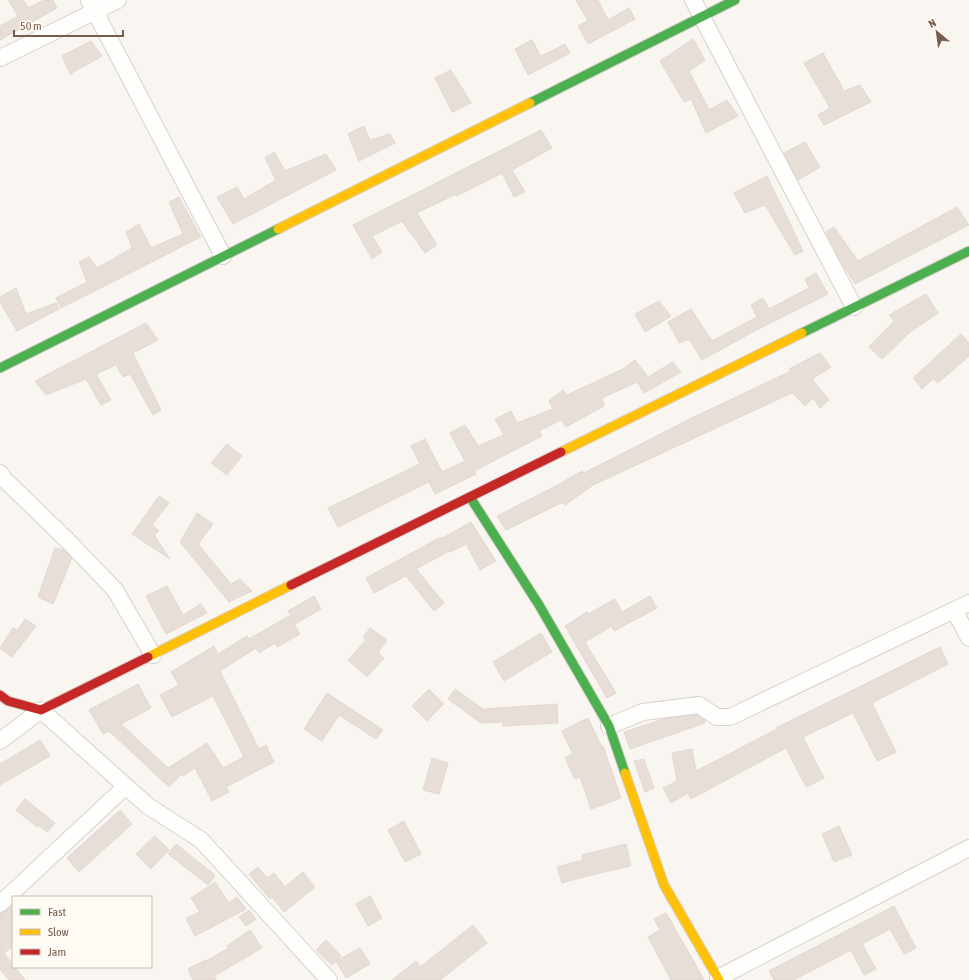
<svg xmlns="http://www.w3.org/2000/svg" width="969" height="980" font-family="'Asap Condensed',sans-serif">
  <style>
    .building { fill: #e6ded7; stroke: #e2d8d2 }
    .lines { fill: none; stroke-linecap: round; stroke-linejoin: round }
    .street-casing { stroke: #d7d1cb; stroke-width: 18 }
    .fast-casing { stroke: #d9d2cb; stroke-width: 11 }
    .slow-casing { stroke: #d9d2cb; stroke-width: 11 }
    .jam-casing { stroke: #d9d2cb; stroke-width: 11 }
    .street { stroke: #fefefd; stroke-width: 16 }
    .fast { stroke: #4caf50; stroke-width: 9 }
    .slow { stroke: #ffc107; stroke-width: 9 }
    .jam { stroke: #c62828; stroke-width: 9 }
  </style>
  <rect width="100%" height="100%" fill="#f9f5f0"/>
  <path class="building" d="M8,0H23L29,8L44,0H53L57,8L0,40V26L18,16Z
    M576,0H598L608,20L629,8L635,19L588,44L578,26L588,21Z
    M693,39L705,60L689,71L709,110L727,100L738,116L706,133L691,99L684,102L660,61Z
    M532,40L541,56L565,44L570,53L528,75L515,49Z
    M91,41L102,56L70,74L62,56Z
    M823,53L844,91L860,85L871,102L824,125L818,115L830,108L804,63Z
    M451,70L471,103L452,112L435,78Z
    M364,126L370,140L390,134L395,143L359,161L348,134Z
    M541,130L552,148L512,170L525,192L514,197L502,173L456,196V194L417,213L437,245L425,253L402,221L372,236L382,252L372,259L353,225Z
    M805,142L820,167L798,180L784,153Z
    M274,152L285,171L326,154L336,170L233,224L217,197L237,187L244,199L276,180L265,158Z
    M767,176L803,251L795,255L765,205L745,213L734,193Z
    M179,197L201,237L61,308L56,298L87,282L79,262L89,257L97,268L132,248L126,232L139,224L151,248L183,234L169,202Z
    M957,207L969,225L855,284L841,262L826,232L834,227L858,261Z
    M816,273L828,294L762,327L702,360L689,339L679,343L668,322L691,309L712,341L757,317L751,305L763,298L769,309L809,288L805,279Z
    M16,288L26,314L56,303L59,309L17,331L0,302V297Z
    M926,294L938,313L909,333L882,359L869,347L894,321L889,315Z
    M659,301L671,316L645,332L635,314Z
    M146,323L158,340L133,353L161,410L153,415L130,374L123,377L116,365L96,374L111,400L101,405L86,379L46,395L35,381Z
    M961,334L969,343V356L938,383L933,379L922,389L913,378Z
    M820,353L831,367L812,379L829,400L820,408L813,398L805,406L792,393L593,485L565,505L563,502L506,530L497,516L554,487L582,471L584,473L694,417L791,371L789,369Z
    M635,360L648,377L673,362L681,372L644,393L637,382L602,398L604,406L566,427L561,420L539,431L542,436L474,471L476,474L435,494L429,482L338,527L328,508L420,464L411,446L425,439L442,472L465,461L450,433L465,425L478,446L504,435L495,419L511,411L517,423L553,409L549,401L563,390L567,395L623,369Z
    M227,444L242,456L227,475L211,463Z
    M159,496L169,503L152,525L159,531L154,535L170,559L132,534Z
    M197,513L213,524L198,544L231,584L240,579L252,591L229,602L180,542Z
    M471,522L496,561L480,570L466,544L450,552L449,551L416,569L444,603L434,611L406,576L374,593L366,578L441,537V539Z
    M55,548L64,550L72,558L53,604L38,597Z
    M167,586L183,615L201,604L207,613L166,634L146,596Z
    M314,596L321,609L295,624L288,611Z
    M650,596L657,608L614,631L612,626L585,642L616,693L607,698L565,626L587,612L588,614L615,599L622,612Z
    M289,616L300,634L277,647L275,643L259,653L256,648L220,671L259,749L266,745L274,762L226,787L229,792L212,801L195,768L183,776L182,774L169,787L109,731L103,734L89,710L138,684L151,708L121,724L168,768L207,743L223,768L244,757L213,696L172,717L160,695L179,685L171,672L214,646L218,654L247,636L249,639Z
    M25,619L36,626L12,657L0,648L13,628L18,630Z
    M370,628L387,640L378,653L384,658L367,677L348,660L366,640L363,638Z
    M541,633L552,652L504,681L493,662Z
    M940,647L948,664L872,703L896,752L877,761L853,713L803,737L824,778L806,787L786,748L691,799L688,793L671,803L663,788L677,781L672,753L692,749L696,771L777,729L776,728Z
    M429,689L444,704L427,721L412,706Z
    M455,689L483,709L557,704L558,723L503,726V722L481,723L448,699Z
    M327,693L383,730L376,739L339,715L322,741L304,729Z
    M697,715L704,720L705,723L630,749L624,732L664,719Z
    M588,718L602,747L603,746L621,798L591,809L580,777L575,779L565,758L573,754L562,731Z
    M40,740L50,756L0,785V764Z
    M432,758L448,763L439,794L423,790Z
    M644,759L654,788L645,792L634,761Z
    M25,799L55,823L47,832L38,825L37,827L16,810Z
    M120,810L132,824L79,872L67,858Z
    M404,821L421,854L405,862L388,830Z
    M839,826L852,855L834,862L822,834Z
    M155,836L169,850L151,869L136,854Z
    M176,844L215,875L208,885L168,854Z
    M626,844L631,866L587,876L562,883L557,867L583,860L582,855Z
    M258,867L267,878L274,873L285,887L303,872L315,887L284,912L272,897L270,899L249,874Z
    M215,882L229,903L237,897L246,909L195,936L186,918L200,912L191,898Z
    M370,896L382,918L368,926L356,904Z
    M13,905V946L4,953L13,965V967H15L25,980H9L0,969V913L6,911Z
    M894,906L916,948L904,954L890,929L862,944L876,969L864,975L851,950L794,980H774L769,971Z
    M249,910L256,919L246,926L239,917Z
    M666,913L697,967L704,980H671L648,937L660,930L654,919Z
    M473,925L487,943L440,980H392L416,961L420,967Z
    M250,930L262,948L214,976L216,980H193L188,969L206,960V961L229,948L227,946Z
    M326,940L341,956L332,965L316,950Z
    M360,948L370,964L346,978L336,961Z"/>
  <g class="lines">
    <g class="street-casing">
      <path id="street" d="M89,0L223,256
        M693,0L854,307
        M0,58L118,0
        M0,473L4,479L67,540L115,590L153,655
        M954,610L969,638
        M609,726L643,712L699,705L717,717H730L969,603
        M0,741L41,710L148,806L201,840L329,980
        M0,904L126,786
        M718,978L969,848"/>
    </g>
    <g class="fast-casing">
      <path id="fast" d="M530,103L735,0
        M802,333L969,251
        M0,368L278,229
        M470,497L539,605L609,726L625,773"/>
    </g>
    <g class="slow-casing">
      <path id="slow" d="M278,229L530,103
        M561,452L802,333
        M148,657L291,585
        M625,773L664,885L719,980"/>
    </g>
    <g class="jam-casing">
      <path id="jam" d="M291,585L561,452
        M0,695L8,701L41,710L148,657"/>
    </g>
    <use href="#street" class="street"/>
    <use href="#fast" class="fast"/>
    <use href="#slow" class="slow"/>
    <use href="#jam" class="jam"/>
  </g>
  <rect x="12" y="896" width="140" height="72" fill="#fffaf3" stroke="#cabbb1"/>
  <rect x="20" y="909" width="20" height="6" fill="#4caf50" stroke="#cabbb1"/>
  <text x="48" y="916" font-size="12" fill="#7a5c4d">Fast</text>
  <rect x="20" y="929" width="20" height="6" fill="#ffc107" stroke="#cabbb1"/>
  <text x="48" y="936" font-size="12" fill="#7a5c4d">Slow</text>
  <rect x="20" y="949" width="20" height="6" fill="#c62828" stroke="#cabbb1"/>
  <text x="48" y="956" font-size="12" fill="#7a5c4d">Jam</text>
  <g transform="translate(937 32) rotate(331)" stroke="#fffaf3" stroke-width="3" paint-order="stroke">
  <path d="M0-3L7 15L0 10L-7 15Z" fill="#7a5c4d"/>
  <text y="-6" font-size="11" font-weight="bold" text-anchor="middle" fill="#7a5c4d">N</text>
  </g>
  <path d="M14 30v6h109v-6" fill="none" stroke="#7a5c4d" stroke-width="2"/>
  <text x="20" y="30" font-size="12" fill="#7a5c4d" stroke="#fffaf3" stroke-width="3" paint-order="stroke">50 m</text>
</svg>
